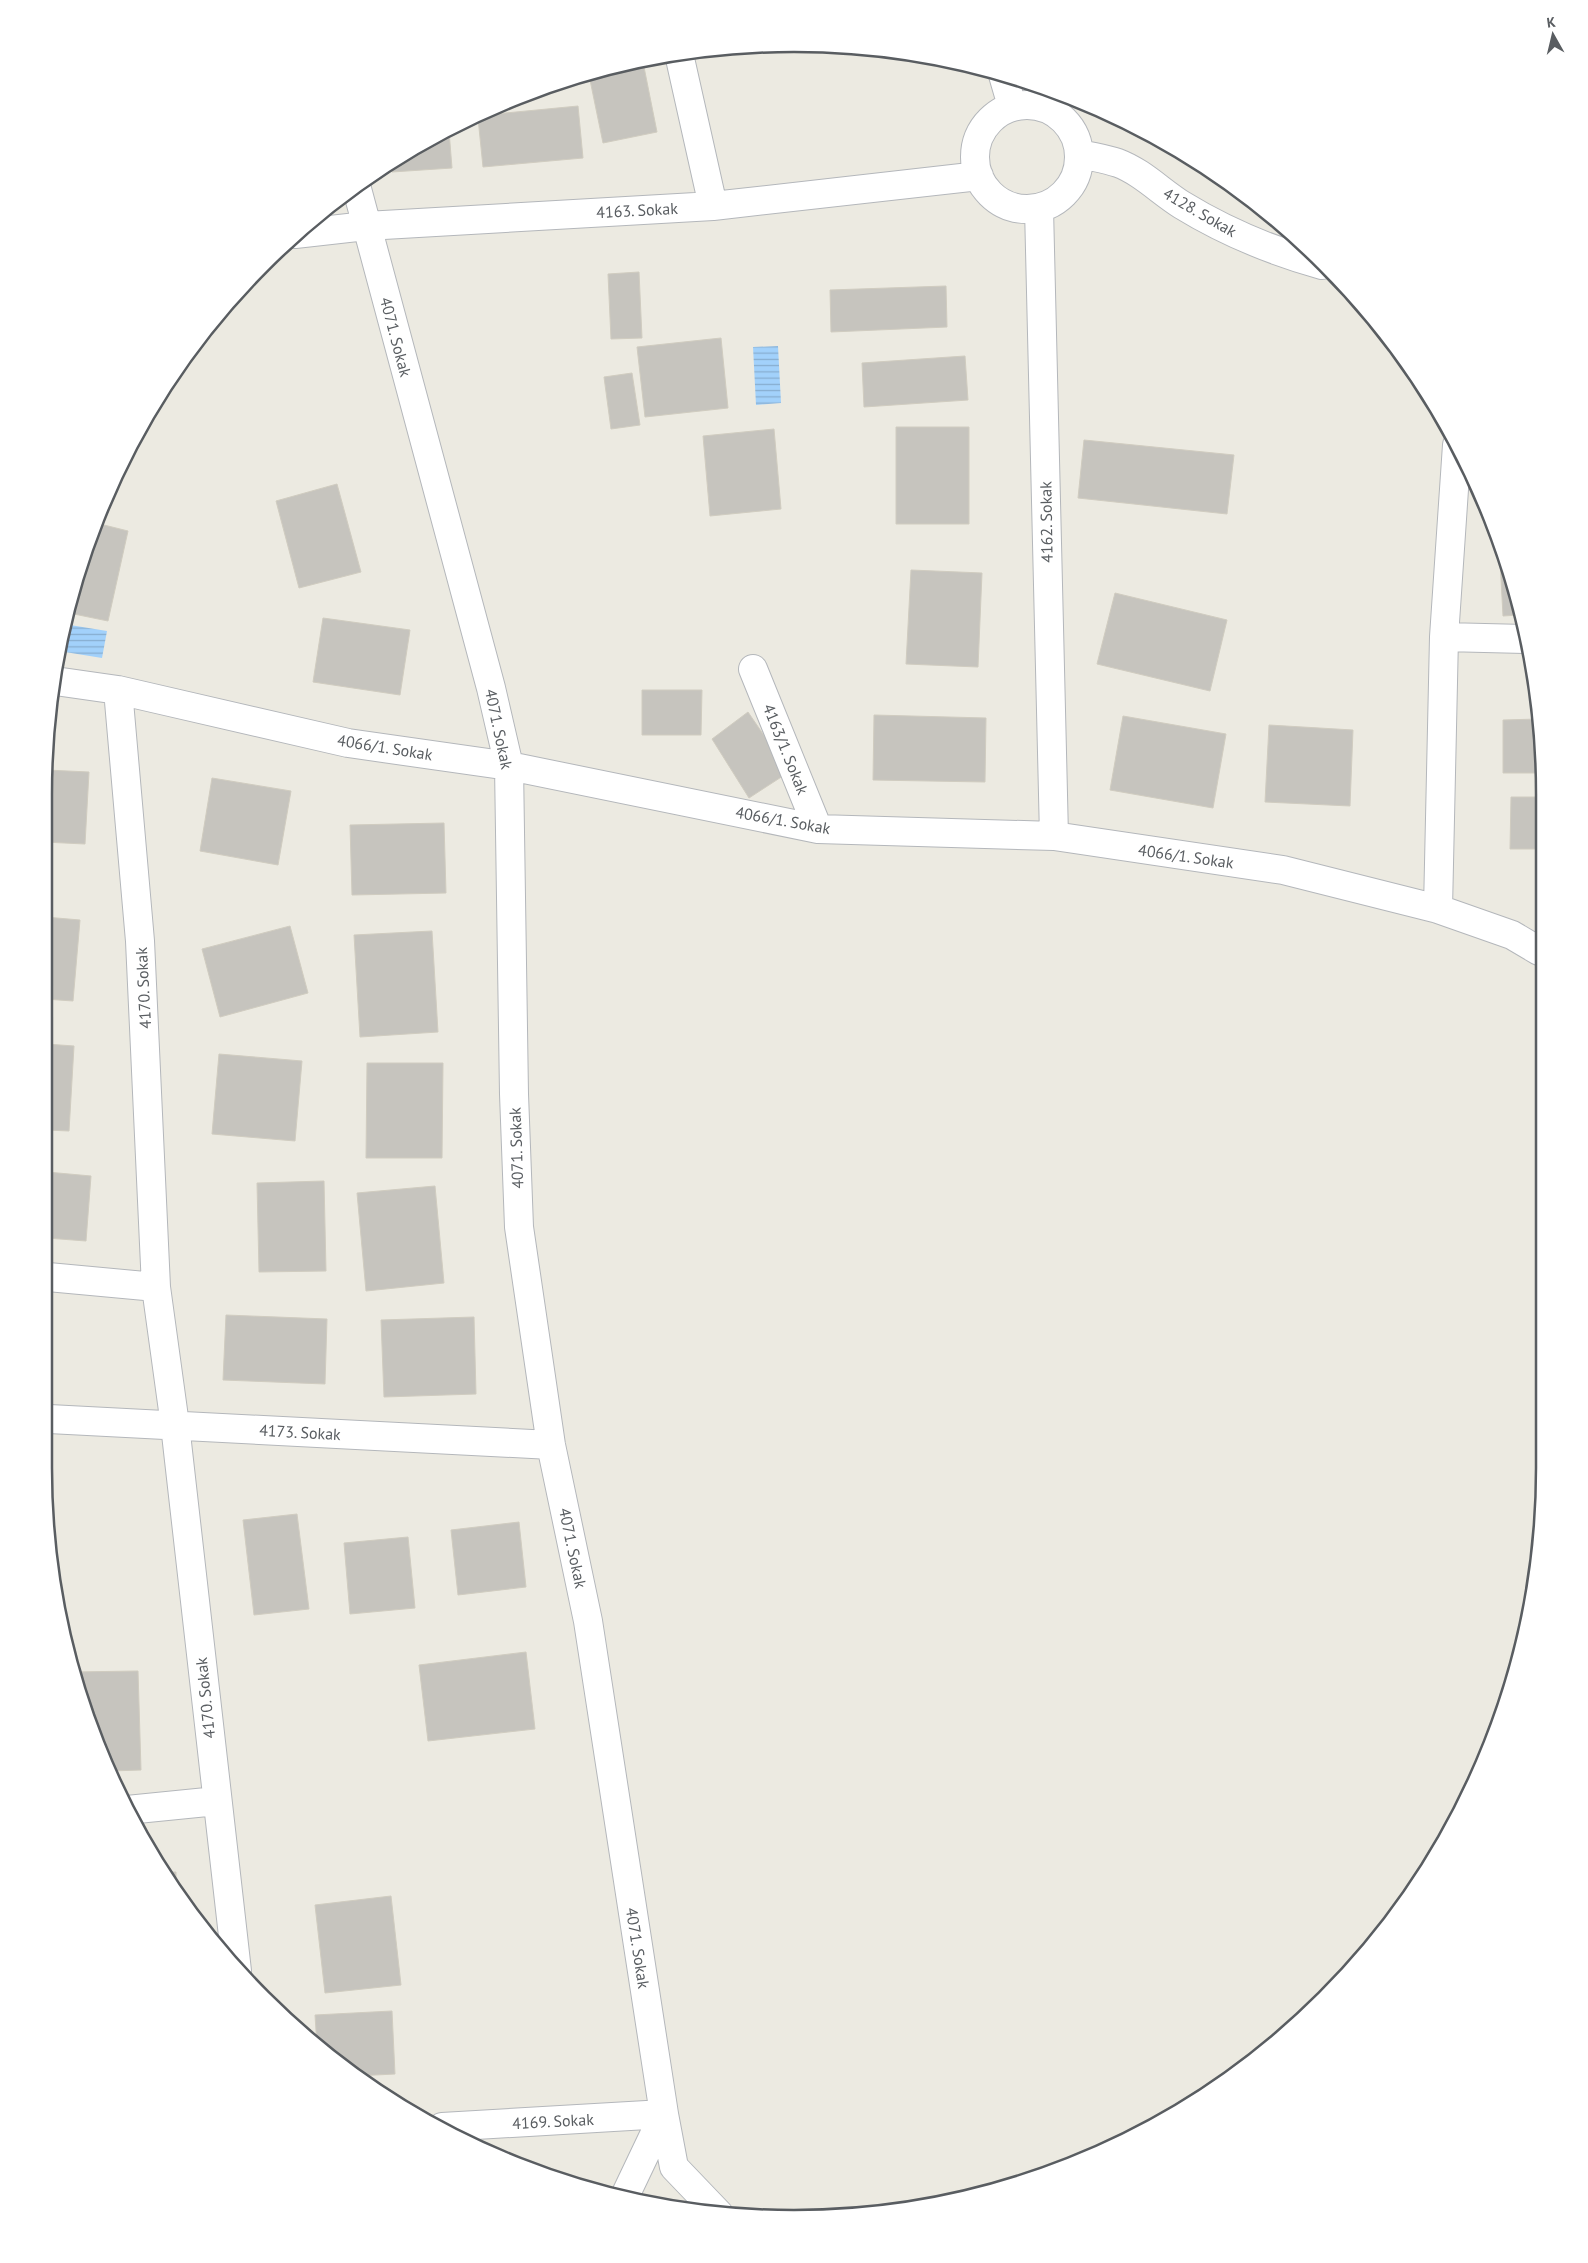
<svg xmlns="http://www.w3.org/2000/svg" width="1588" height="2263" font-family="'PT Sans',sans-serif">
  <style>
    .water { fill: url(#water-rules) }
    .building { fill: #c6c4be; stroke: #d0ccc0 }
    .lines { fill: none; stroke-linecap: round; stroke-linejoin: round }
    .minor-casing { stroke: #b4b7bb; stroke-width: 30 }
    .minor { stroke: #fff; stroke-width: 28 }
    .labels { text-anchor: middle; stroke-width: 4; stroke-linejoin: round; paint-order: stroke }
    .street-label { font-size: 16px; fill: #595d61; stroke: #fff }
    .rim { fill: none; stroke: #595d61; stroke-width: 2.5 }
  </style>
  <defs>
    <pattern id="water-rules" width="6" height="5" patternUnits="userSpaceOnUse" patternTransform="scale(1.25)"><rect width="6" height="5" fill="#a2d1fb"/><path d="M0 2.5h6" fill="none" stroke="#87adcf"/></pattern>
  </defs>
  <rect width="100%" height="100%" fill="#eceae1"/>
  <path class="water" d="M778,346L781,403L756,405L753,347Z
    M70,625L107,631L102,658L65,652Z"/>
  <path class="building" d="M643,62L657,132L603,143L589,75Z
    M578,106L583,158L483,167L478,118L485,115Z
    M449,131L452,168L392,172V164L419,144Z
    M639,272L642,338L611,339L608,274Z
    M946,286L947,327L831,332L830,290Z
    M721,338L728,408L645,417L637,347Z
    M965,356L968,400L864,407L862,363Z
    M632,373L640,425L611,429L604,377Z
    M896,427H969V524H896Z
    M774,429L781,509L710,516L703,436Z
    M1084,440L1234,455L1227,514L1078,498Z
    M337,484L361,572L299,588L276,501Z
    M96,523L128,531L108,621L69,613Z
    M1499,541L1505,553L1519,615L1503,616Z
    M911,570L982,573L978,667L906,664Z
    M1115,593L1227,620L1210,691L1097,664Z
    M323,618L410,630L400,695L313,682Z
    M642,690H702L701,735H642Z
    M748,712L789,772L749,798L712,739Z
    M874,715L986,718L985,782L873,780Z
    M1123,716L1226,734L1213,808L1110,790Z
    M1538,719V773H1503V720Z
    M1269,725L1353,730L1350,806L1265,802Z
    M46,770L89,772L85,844L44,842V794Z
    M212,778L291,791L278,865L200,851Z
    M1511,797H1538L1539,849H1510Z
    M444,823L446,893L352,895L350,825Z
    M45,917L80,920L73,1001L45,999Z
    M290,926L308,993L220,1017L202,949Z
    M432,931L438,1032L360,1037L354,935Z
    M46,1044L74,1046L69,1131L47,1130Z
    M219,1054L302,1061L295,1141L212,1134Z
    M367,1063H443L442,1158H366Z
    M47,1172L91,1176L86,1241L47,1238Z
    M324,1181L326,1271L259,1272L257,1183Z
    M435,1186L444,1283L366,1291L357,1193Z
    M226,1315L327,1319L325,1384L223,1380Z
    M474,1317L476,1394L384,1397L381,1320Z
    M297,1514L309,1609L254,1615L243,1520Z
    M519,1522L526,1587L458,1595L451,1530Z
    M408,1537L415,1608L350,1614L344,1543Z
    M526,1652L535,1729L428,1741L419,1665Z
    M138,1671L141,1770L110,1771L73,1672Z
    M162,1872H176V1893L170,1886Z
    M391,1896L401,1985L325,1993L315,1905Z
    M392,2011L395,2074L355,2076L317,2046L315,2015Z"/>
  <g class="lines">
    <g class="minor-casing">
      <path id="minor" d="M679,54L713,206
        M1003,75L1012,106
        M975 157a52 52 0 1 1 104 0a52 52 0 1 1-104 0Z
        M1081,154C1093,157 1106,159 1118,163C1142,172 1161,192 1182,205C1226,232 1272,251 1322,265
        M357,189L491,688L509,766L514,1094L519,1227L551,1445L588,1621L664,2114L674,2167L719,2214
        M1039,208L1054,836
        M295,234L366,226L713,206L979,176
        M1444,637L1525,639
        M753,669L818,829
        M55,681L118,690L348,743L509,766L818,829L1054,836L1283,870L1438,909L1512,935L1539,951
        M118,690L140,941L156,1287L175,1425L237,1971
        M1438,909L1444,637L1457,445
        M48,1277L156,1287
        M49,1419L551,1445
        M127,1810L217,1801
        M442,2127L664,2114
        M624,2198L664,2114"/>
    </g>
    <use href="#minor" class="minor"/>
  </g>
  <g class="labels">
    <g class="street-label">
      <text transform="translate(637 210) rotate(-3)" y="6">4163. Sokak</text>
      <text transform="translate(1200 212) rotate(30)" y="6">4128. Sokak</text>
      <text transform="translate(396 337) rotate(75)" y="6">4071. Sokak</text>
      <text transform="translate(1046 522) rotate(-91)" y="6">4162. Sokak</text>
      <text transform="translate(499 729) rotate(78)" y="6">4071. Sokak</text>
      <text transform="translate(385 747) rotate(9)" y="6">4066/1. Sokak</text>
      <text transform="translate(786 749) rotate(68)" y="6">4163/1. Sokak</text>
      <text transform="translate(783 820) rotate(10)" y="6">4066/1. Sokak</text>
      <text transform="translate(1186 856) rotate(8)" y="6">4066/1. Sokak</text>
      <text transform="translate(143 988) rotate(-93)" y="6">4170. Sokak</text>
      <text transform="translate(516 1148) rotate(-92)" y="6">4071. Sokak</text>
      <text transform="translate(300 1432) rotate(3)" y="6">4173. Sokak</text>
      <text transform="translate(573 1548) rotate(78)" y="6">4071. Sokak</text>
      <text transform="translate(205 1698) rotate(-96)" y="6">4170. Sokak</text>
      <text transform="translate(638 1948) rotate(81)" y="6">4071. Sokak</text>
      <text transform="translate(553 2121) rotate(-3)" y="6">4169. Sokak</text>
    </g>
  </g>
  <path d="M0 0H1588V2263H0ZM794 52H794A742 742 0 0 1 1536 794V1468A742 742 0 0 1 794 2210H794A742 742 0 0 1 52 1468V794A742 742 0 0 1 794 52Z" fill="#fff" fill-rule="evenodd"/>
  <path class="rim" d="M794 52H794A742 742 0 0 1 1536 794V1468A742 742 0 0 1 794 2210H794A742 742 0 0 1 52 1468V794A742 742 0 0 1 794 52Z"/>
  <g transform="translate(1553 35) rotate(352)" stroke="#ffffff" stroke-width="4" paint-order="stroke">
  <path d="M0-4L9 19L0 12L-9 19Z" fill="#595d61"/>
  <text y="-8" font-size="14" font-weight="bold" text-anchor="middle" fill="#595d61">K</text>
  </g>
</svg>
